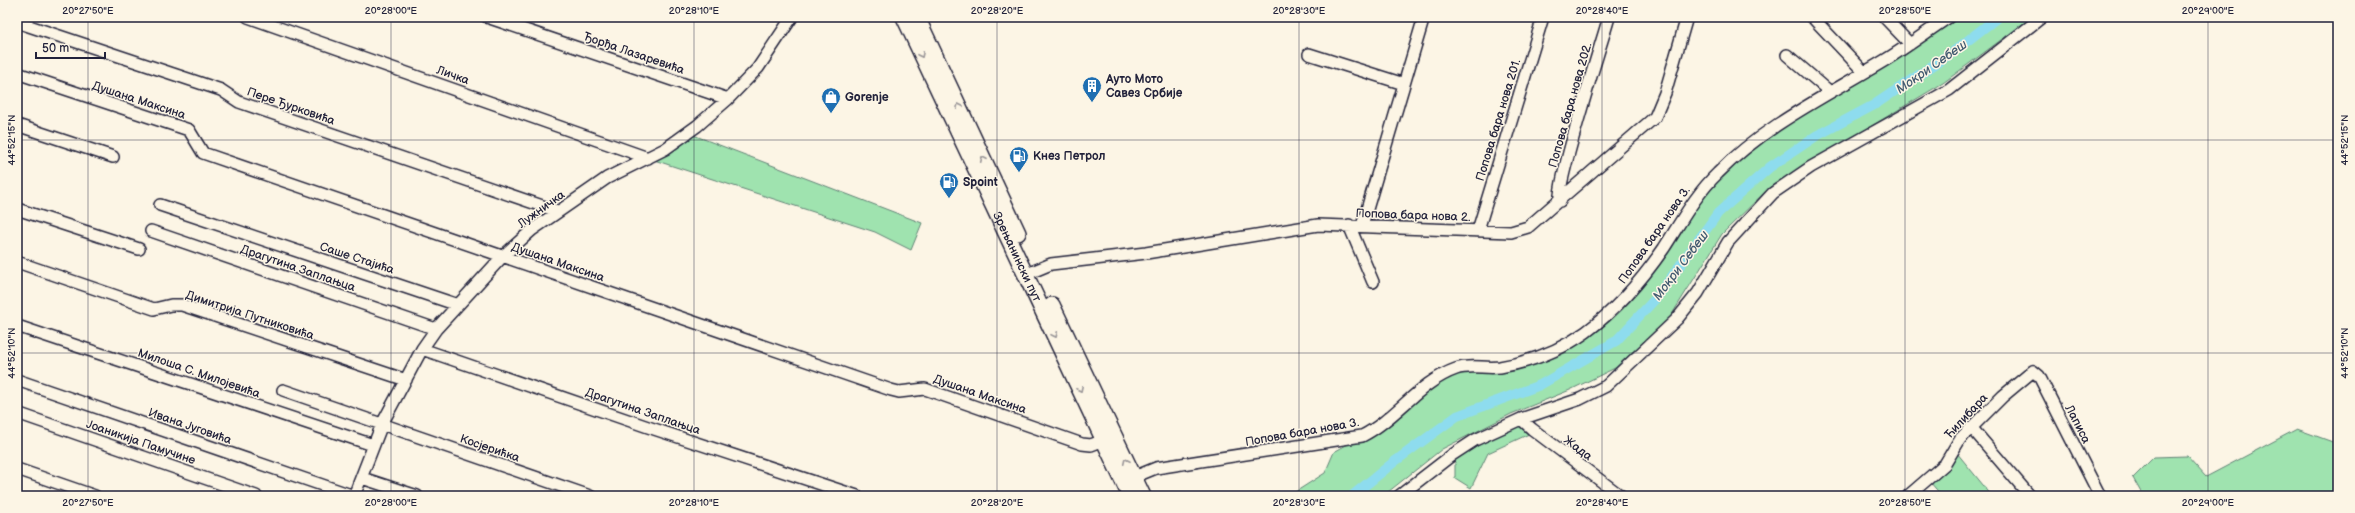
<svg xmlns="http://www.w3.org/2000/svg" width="2355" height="513" font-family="'Balsamiq Sans',sans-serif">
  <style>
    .green { fill: #9fe3af; stroke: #608275 }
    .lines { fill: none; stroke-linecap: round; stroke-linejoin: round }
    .canal { stroke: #8edcee; stroke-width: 10 }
    .street-casing { stroke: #22223b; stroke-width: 14 }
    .secondary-casing { stroke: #22223b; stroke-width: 18 }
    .street { stroke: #fcf5e5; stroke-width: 11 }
    .secondary { stroke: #fcf5e5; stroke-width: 15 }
    .oneway { stroke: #9a9698 }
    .ticks { fill: none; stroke: #22223b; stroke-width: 1; stroke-opacity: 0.45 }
    .labels { text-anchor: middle; stroke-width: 3; stroke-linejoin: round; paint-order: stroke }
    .street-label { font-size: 12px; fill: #22223b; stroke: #fcf5e5 }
    .poi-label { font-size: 12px; font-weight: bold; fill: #22223b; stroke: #fcf5e5; text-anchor: start }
    .water-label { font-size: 13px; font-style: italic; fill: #425a71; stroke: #fcf5e5 }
    .neatline { fill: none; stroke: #22223b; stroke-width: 1.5 }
    .ticks-label { font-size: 10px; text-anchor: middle; fill: #22223b }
  </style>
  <rect width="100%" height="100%" fill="#fcf5e5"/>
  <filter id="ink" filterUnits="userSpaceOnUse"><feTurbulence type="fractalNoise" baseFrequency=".025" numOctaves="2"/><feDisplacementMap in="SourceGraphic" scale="8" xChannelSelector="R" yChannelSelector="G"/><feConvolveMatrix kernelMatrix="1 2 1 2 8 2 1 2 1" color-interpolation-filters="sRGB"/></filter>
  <g filter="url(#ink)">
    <path class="green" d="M1949,17H2032L1943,83L1770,187L1722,234L1669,319L1615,368L1570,390L1511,414L1442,449L1383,496H1289L1325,473L1334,452L1362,436L1455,370L1518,362L1586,332L1665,247L1737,155Z
      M688,133L922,223L911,250L875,232L648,158Z
      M1517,423L1529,434L1488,453L1471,488L1455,478V458L1471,446Z
      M2297,429L2338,444V496H2143L2133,478L2154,457L2187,456L2206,477Z
      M1957,453L1992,496H1942L1930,482Z"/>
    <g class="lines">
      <path class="canal" d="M1352,496L1394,462L1457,416L1540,385L1616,341L1657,297L1718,213L1770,167L1816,136L1874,105L1953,52L1998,17"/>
      <g class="street-casing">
        <path id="street" d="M248,17L648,158
          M487,17L728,99
          M1812,17L1864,72
          M1884,17L1910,44
          M17,22L221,90L239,102L557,211
          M1309,54L1404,84
          M1787,55L1830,92
          M17,73L189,130L203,153L891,390L899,392L925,389L1082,444L1091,445L1104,440
          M17,125L113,157
          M1560,201C1555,187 1602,42 1609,17
          M160,205L458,305
          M17,209L139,249
          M1349,225L1373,282
          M1362,226L1424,17
          M1478,230L1543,17
          M151,231L436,329
          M17,262L154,309L171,305H182L406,380
          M1027,274L1051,264L1146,253L1318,225L1511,232L1528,227L1655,117L1665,93L1687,17
          M17,326L373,445
          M422,349L648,427L857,496
          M17,380L354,496
          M283,390L590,496
          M17,413L256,496
          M1521,419L1532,429L1621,496
          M1971,427L2030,496
          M17,469L95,496
          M1134,477L1156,468L1362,436C1396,419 1419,382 1456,369C1470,364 1485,369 1500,367C1530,362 1561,350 1586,332C1617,309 1642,280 1664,248C1681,222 1695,195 1718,173C1766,124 1830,94 1887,59C1908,46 1928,31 1949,17
          M362,478L417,496
          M354,496L382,424L422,349L436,329L502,257L532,230L607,178L665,149L697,126L728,99L758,68L792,17
          M1399,496L1452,455L1475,440L1521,419L1580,399L1606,386L1677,319L1698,293L1728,242L1773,193L1811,167L1949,90L2042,17
          M1908,496L1945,464L1960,439L2003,396L2033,371L2039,376L2100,496"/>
      </g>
      <g class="secondary-casing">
        <g id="secondary">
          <path id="s1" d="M904,17L1130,496"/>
          <path d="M917,17L1018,233"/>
          <path d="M1052,305L1143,496"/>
        </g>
      </g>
      <use href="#street" class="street"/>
      <use href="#secondary" class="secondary"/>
    </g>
    <defs><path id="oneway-chevron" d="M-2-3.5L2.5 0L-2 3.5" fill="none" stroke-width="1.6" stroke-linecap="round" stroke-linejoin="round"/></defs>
    <g class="oneway">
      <use href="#oneway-chevron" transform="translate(921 55) rotate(65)"/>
      <use href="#oneway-chevron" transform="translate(959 106) rotate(-115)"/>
      <use href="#oneway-chevron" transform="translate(983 159) rotate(-115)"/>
      <use href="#oneway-chevron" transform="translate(1055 335) rotate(65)"/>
      <use href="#oneway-chevron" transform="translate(1080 389) rotate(65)"/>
      <use href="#oneway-chevron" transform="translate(1126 461) rotate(-115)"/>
    </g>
  </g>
  <path class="ticks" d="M88,17V496M391,17V496M694,17V496M997,17V496M1299,17V496M1602,17V496M1905,17V496M2208,17V496M17,140H2338M17,353H2338"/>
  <defs>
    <g id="building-pin" transform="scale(1)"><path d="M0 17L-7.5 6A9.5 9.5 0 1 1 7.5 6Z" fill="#1f6fb2" stroke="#fcf5e5"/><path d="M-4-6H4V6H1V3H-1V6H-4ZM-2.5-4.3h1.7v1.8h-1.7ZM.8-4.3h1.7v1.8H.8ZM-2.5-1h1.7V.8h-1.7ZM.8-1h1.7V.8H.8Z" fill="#fff"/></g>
    <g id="shop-pin" transform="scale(1)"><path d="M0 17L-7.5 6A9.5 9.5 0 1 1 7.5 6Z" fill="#1f6fb2" stroke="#fcf5e5"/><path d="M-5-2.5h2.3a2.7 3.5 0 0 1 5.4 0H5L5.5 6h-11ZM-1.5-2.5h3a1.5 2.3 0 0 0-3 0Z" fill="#fff"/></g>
    <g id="fuel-pin" transform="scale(1)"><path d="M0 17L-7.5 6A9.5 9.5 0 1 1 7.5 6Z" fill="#1f6fb2" stroke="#fcf5e5"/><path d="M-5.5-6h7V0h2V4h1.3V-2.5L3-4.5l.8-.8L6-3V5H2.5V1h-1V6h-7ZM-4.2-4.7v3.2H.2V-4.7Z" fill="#fff"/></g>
  </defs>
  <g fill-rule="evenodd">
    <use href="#building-pin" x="1092" y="86"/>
    <use href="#shop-pin" x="831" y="97"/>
    <use href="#fuel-pin" x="1019" y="156"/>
    <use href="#fuel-pin" x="949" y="182"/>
  </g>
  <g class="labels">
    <g class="street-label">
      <text transform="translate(634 53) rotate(19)" y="4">Ђорђа Лазаревића</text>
      <text transform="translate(453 75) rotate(20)" y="4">Личка</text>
      <text transform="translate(139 100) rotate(18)" y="4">Душана Максина</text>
      <text transform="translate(1570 105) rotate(-74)" y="4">Попова бара нова 202.</text>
      <text transform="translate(291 106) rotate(19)" y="4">Пере Ђурковића</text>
      <text transform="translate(1498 120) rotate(-73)" y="4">Попова бара нова 201.</text>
      <text transform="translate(541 209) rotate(-36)" y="4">Лужничка</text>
      <text transform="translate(1413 215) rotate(2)" y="4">Попова бара нова 2.</text>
      <text transform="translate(1654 235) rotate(-55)" y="4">Попова бара нова 3.</text>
      <text dy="4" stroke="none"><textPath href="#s1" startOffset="265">Зрењанински пут</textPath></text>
      <text transform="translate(357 258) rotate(18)" y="4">Саше Стајића</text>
      <text transform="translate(558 262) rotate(19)" y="4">Душана Максина</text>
      <text transform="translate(298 268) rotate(19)" y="4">Драгутина Заплањца</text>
      <text transform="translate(250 315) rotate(18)" y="4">Димитрија Путниковића</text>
      <text transform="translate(199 373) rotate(19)" y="4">Милоша С. Милојевића</text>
      <text transform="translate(980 394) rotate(19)" y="4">Душана Максина</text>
      <text transform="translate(643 411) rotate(19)" y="4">Драгутина Заплањца</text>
      <text transform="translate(1966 416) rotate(-47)" y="4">Ћилибара</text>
      <text transform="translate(2078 424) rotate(63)" y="4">Лаписа</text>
      <text transform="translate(190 426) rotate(19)" y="4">Ивана Југовића</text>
      <text transform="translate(1302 432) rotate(-10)" y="4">Попова бара нова 3.</text>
      <text transform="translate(141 442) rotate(19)" y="4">Јоаникија Памучине</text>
      <text transform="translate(490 448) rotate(19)" y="4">Косјерићка</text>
      <text transform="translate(1578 448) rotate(37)" y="4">Жада</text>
    </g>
    <g class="poi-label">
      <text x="1106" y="83">Ауто Мото<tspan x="1106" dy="14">Савез Србије</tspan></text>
      <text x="845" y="101">Gorenje</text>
      <text x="1033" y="160">Кнез Петрол</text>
      <text x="963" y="186">Spoint</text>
    </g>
    <g class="water-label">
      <text transform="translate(1931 66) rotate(-35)" y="5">Мокри Себеш</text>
      <text transform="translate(1680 265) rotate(-53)" y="5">Мокри Себеш</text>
    </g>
  </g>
  <rect width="2355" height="513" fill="none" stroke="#fcf5e5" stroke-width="44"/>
  <path d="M36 52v6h69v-6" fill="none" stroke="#22223b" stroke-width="2"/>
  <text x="42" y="52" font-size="12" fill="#22223b" stroke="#fcf5e5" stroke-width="3" paint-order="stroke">50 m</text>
  <rect x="22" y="22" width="2311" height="469" class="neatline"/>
  <g class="ticks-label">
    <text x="88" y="14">20°27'50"E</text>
    <text x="391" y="14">20°28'00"E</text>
    <text x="694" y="14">20°28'10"E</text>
    <text x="997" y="14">20°28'20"E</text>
    <text x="1299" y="14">20°28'30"E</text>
    <text x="1602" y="14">20°28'40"E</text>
    <text x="1905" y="14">20°28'50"E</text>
    <text x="2208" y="14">20°29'00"E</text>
    <text transform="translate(11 140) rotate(-90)" y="4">44°52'15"N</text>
    <text transform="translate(2344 140) rotate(-90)" y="4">44°52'15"N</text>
    <text transform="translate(11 353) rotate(-90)" y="4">44°52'10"N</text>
    <text transform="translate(2344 353) rotate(-90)" y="4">44°52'10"N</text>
    <text x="88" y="506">20°27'50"E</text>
    <text x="391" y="506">20°28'00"E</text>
    <text x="694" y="506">20°28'10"E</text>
    <text x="997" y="506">20°28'20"E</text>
    <text x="1299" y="506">20°28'30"E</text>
    <text x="1602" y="506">20°28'40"E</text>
    <text x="1905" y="506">20°28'50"E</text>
    <text x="2208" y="506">20°29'00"E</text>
  </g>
</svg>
